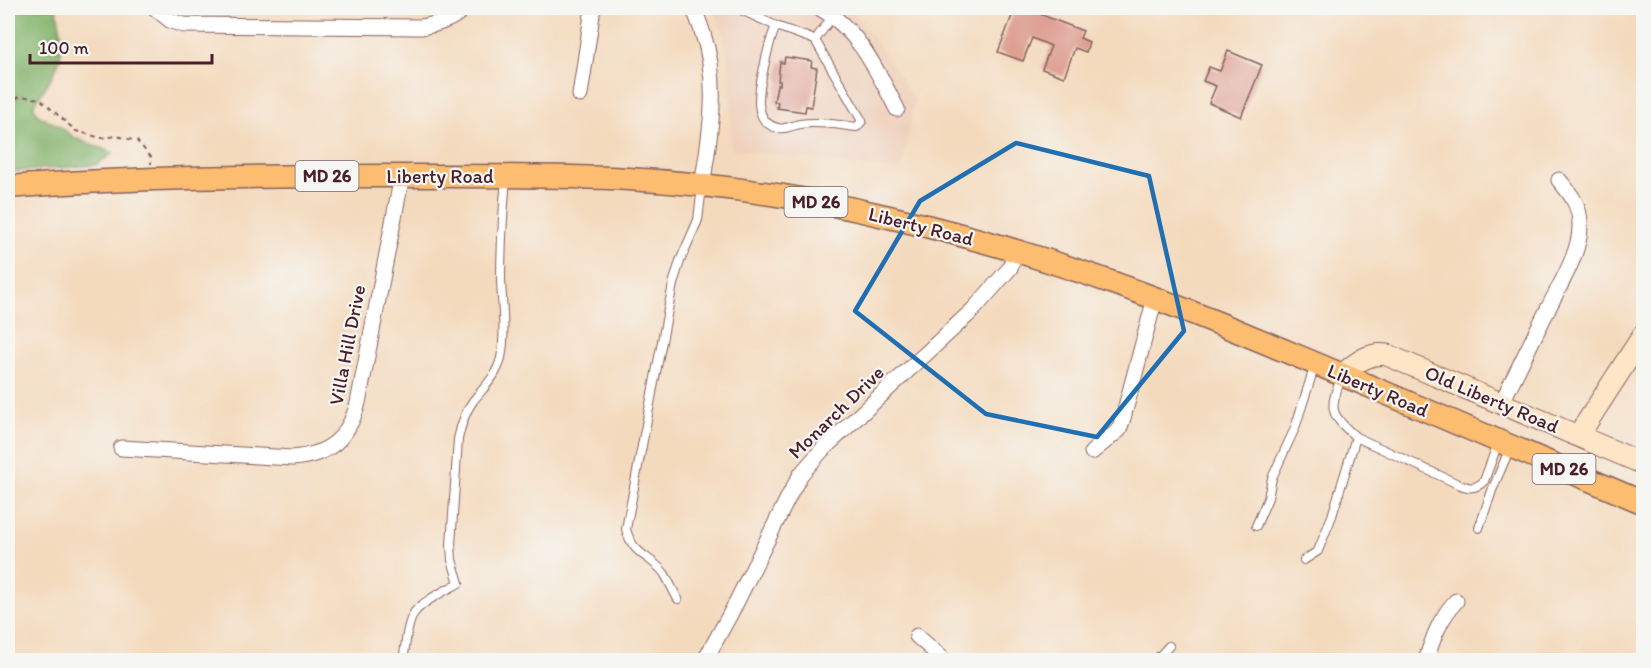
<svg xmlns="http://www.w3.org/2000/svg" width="1651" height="668" font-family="Itim,sans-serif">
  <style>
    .built { fill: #efd0bb }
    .forest { fill: #84b36c; stroke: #67694c; stroke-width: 1.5 }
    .building { fill: #dd9a8d }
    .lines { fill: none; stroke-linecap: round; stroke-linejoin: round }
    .lane-casing { stroke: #86605e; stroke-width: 10 }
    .street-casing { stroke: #86605e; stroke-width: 17 }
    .secondary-casing { stroke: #86605e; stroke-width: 23 }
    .primary-casing { stroke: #86605e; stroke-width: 25 }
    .path { stroke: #86605e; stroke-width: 2; stroke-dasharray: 4.5 4.5; stroke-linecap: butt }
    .lane { stroke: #fff; stroke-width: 8 }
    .street { stroke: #fff; stroke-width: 15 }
    .secondary { stroke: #fee5c5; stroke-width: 21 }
    .primary { stroke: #fcbd6f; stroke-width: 22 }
    .marked { fill: none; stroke: #1f6fb2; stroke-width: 4.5; stroke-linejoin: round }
    .labels { text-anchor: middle; stroke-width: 4.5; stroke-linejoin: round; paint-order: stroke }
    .shield { fill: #f6f6f2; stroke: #7e6067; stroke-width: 1.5 }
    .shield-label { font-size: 18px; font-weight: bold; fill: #4a1f2b }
    .street-label { font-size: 20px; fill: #4a1f2b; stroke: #f6f6f2 }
  </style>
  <rect width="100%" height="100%" fill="#f6f6f2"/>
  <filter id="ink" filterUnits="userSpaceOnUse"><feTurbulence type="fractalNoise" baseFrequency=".0167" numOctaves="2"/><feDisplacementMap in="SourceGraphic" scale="12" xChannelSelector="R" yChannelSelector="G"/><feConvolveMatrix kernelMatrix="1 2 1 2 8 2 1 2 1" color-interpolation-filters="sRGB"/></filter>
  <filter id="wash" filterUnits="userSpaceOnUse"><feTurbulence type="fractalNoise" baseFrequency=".008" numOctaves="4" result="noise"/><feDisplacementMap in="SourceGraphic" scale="24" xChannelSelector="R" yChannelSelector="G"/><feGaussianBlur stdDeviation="1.35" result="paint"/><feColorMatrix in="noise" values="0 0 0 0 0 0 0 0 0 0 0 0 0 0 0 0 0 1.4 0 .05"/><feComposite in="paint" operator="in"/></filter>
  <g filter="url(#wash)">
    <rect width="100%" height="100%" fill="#f4dabd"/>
    <path class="built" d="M714,8H843L859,17L915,100L901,171L730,149V69L722,29Z"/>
    <path class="forest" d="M8,8H56C69,57 59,65 33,106L39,116L59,126L75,138L113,153L96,165L8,172Z"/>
    <g id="blocks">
      <path class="building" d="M912,8H931L930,11L925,9L924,12Z
        M1015,8H1045L1042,15L1083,31L1080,38L1089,42L1086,52L1075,48L1064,77L1042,69L1051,46L1032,38L1023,61L998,52Z
        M1228,51L1262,65L1241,117L1209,103L1216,86L1203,81L1209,67L1220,71Z
        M785,57L812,61L811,67L817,68L811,107L806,106L805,112L777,108L778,102H774L777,85H780V81H778L780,62L784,63Z"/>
    </g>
  </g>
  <g filter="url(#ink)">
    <use href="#blocks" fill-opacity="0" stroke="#86605e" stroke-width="1.5"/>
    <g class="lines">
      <g class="lane-casing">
        <path id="lane" d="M739,9L776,26L815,40L862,121L857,127C838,125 819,121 800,124C793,125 785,130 778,128C750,122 760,86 764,67C767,53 770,39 776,26
          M815,40L839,8
          M1356,437L1458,484C1468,488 1475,490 1484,481L1498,443
          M1256,526L1268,498L1272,478L1295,428L1315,365
          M1479,528L1493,488L1510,448
          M1304,560L1318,551L1332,516L1356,437C1330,415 1328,408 1342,377
          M678,599C673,591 669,581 664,573C650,555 633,556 626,529L673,284L680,261L698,220L702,187
          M403,660C406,646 406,626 414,613C422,601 447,590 459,583L452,560L451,545L458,439C461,425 465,412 473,401C484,387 497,376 501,358C506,333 502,305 501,280C501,245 503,212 506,178
          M1156,660L1169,646"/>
      </g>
      <g class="street-casing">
        <path id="street" d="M155,8L171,21L184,25L421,27C439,24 451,20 465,8
          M693,8C697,15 700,25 703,34C720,84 710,135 702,186
          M820,8C859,30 877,71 897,109
          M580,95L593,8
          M1501,404C1517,372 1532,340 1548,309C1560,284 1581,252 1580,224C1580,205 1570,193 1559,180
          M121,448L292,458C330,455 348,438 358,403L402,176
          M1092,452L1119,430L1123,418L1155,298
          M917,636L944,660
          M705,660L733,609L790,494L801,474L822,450L974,309L1010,268L1015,251
          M1426,660C1433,638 1440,618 1456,601"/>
      </g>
      <g class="secondary-casing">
        <path id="secondary" d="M1342,375C1356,363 1368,352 1387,355L1644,464
          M1578,436L1644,334"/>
      </g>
      <g class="primary-casing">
        <path id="primary" d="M8,187C135,177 262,176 390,176C469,176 549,175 628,179C716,184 804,197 889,217C980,238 1070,266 1157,299C1226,325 1294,355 1362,383C1456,423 1550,463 1644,503"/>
      </g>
      <path class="path" d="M8,103L21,96L40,99L76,131L101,138L117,136L137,141L151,157V164"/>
      <use href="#lane" class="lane"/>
      <use href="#street" class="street"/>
      <use href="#secondary" class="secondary"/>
      <use href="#primary" class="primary"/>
    </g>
  </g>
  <path class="marked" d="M1016,143L1149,176L1184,331L1097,437L986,414L855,311L920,201Z"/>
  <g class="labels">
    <g class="shield">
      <rect x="295.5" y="161" width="63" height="30" rx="4.5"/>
      <rect x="784.5" y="187" width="63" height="30" rx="4.5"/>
      <rect x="1532.5" y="454" width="63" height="30" rx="4.5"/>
    </g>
    <g class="shield-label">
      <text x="327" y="182">MD 26</text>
      <text x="816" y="208">MD 26</text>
      <text x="1564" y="475">MD 26</text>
    </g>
    <g class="street-label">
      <text x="440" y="183">Liberty Road</text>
      <text transform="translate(921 226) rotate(14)" y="7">Liberty Road</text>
      <text transform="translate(347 345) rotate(-79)" y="7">Villa Hill Drive</text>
      <text transform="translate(1378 390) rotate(23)" y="7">Liberty Road</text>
      <text transform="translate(1492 399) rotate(23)" y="7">Old Liberty Road</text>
      <text transform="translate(836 412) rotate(-44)" y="7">Monarch Drive</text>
    </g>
  </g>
  <rect width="1651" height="668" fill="none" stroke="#f6f6f2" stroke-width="30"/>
  <path d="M30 54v9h182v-9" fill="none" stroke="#4a1f2b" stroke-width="3"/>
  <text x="39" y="54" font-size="18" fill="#4a1f2b" stroke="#f6f6f2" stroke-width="4.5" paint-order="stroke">100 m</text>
</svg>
